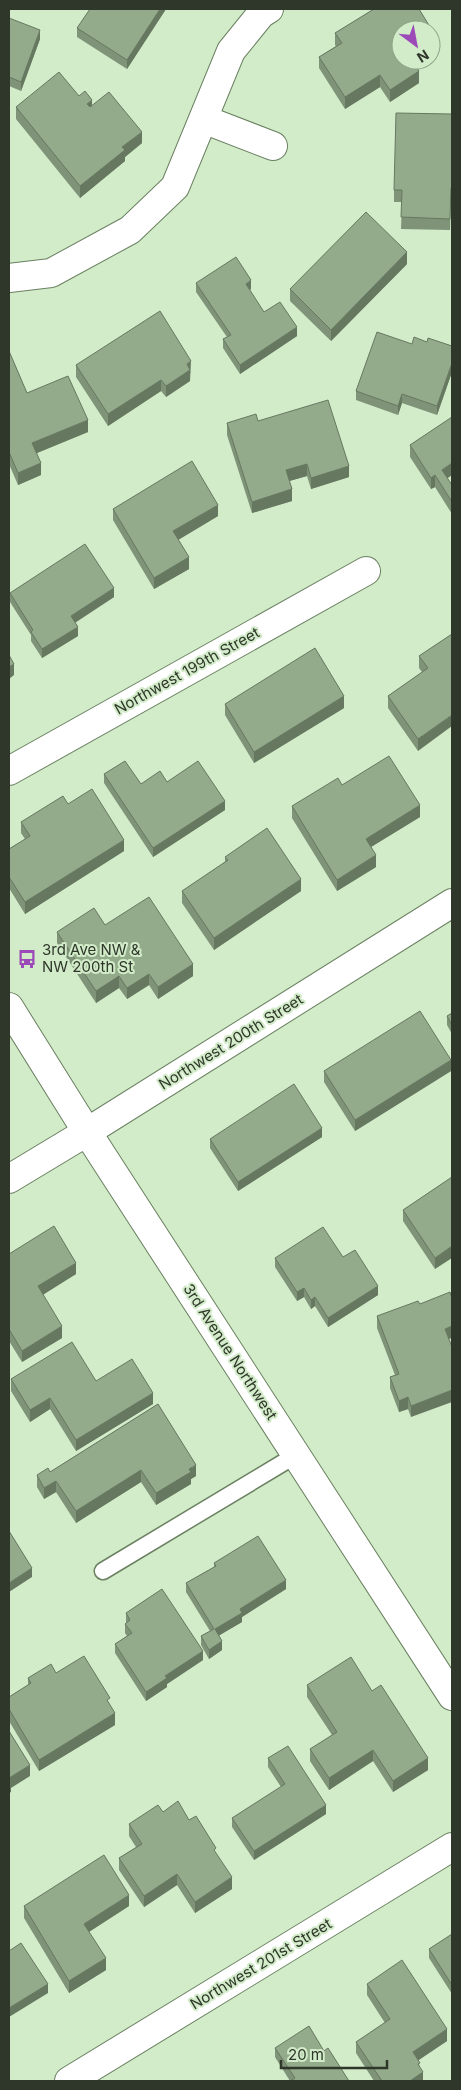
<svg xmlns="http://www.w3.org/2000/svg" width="461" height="2090" font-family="Inter,sans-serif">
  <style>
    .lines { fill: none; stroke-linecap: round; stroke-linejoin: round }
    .lane-casing { stroke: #6a8061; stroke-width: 19 }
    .street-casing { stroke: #6a8061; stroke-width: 30 }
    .secondary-casing { stroke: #6a8061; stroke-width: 30 }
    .lane { stroke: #fff; stroke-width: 16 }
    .street { stroke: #fff; stroke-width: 28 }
    .secondary { stroke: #fff; stroke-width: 28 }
    .wall { fill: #7e9377 }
    .shaded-wall { fill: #677861 }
    .building { fill: #93ab8a; stroke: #677861 }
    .labels { text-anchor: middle; stroke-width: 4; stroke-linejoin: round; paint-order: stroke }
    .street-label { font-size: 15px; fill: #2e372a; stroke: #d2ebc8 }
    .poi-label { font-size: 15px; fill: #2e372a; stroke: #d2ebc8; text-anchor: start }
  </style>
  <rect width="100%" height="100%" fill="#d2ebc8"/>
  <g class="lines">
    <g class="lane-casing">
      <path id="lane" d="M103,1571L296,1455"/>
    </g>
    <g class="street-casing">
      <path id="street" d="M203,119L273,146
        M9,278L51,273L130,230L175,187L231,51L261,14L269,9
        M9,771L366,571
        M87,1132L452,903
        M69,2081L452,1847"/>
    </g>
    <g class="secondary-casing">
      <path id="secondary" d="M9,1007L87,1132L452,1696
        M9,1179L87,1132"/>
    </g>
    <use href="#lane" class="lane"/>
    <use href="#street" class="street"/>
    <use href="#secondary" class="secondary"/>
  </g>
  <path class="wall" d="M166,9L127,69L77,37V28Z
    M374,9H419L438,40V51L431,56V30H401V60H424L415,65L419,71V83L390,102L380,87L345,109L319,68V57L336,46L335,45V33Z
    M9,18L40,39L21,91L9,86Z
    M79,96L142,143L125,157V161L80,198L16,119V107Z
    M452,114V199H451L450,230L401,229L402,202H394V190Z
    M407,264L331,341L290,301V289Z
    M196,283L251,289L249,290L264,312L297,336L240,374L223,348V339L227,337L196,292Z
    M427,342L452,346V372L437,415L402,403L398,415L356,400V391L412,344Z
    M9,351L27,393L88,432L37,453L41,475L18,485L9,464Z
    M76,365L191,372L190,373V381L166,397L161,391L108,426L76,377Z
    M452,417V475L447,478L452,485V514L435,487L431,489L410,457V445Z
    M258,421L349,477L311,489L307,476L289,481L292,501L252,513L227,435V423Z
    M113,509L218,516L178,540L189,569L154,589L113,520Z
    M10,593L114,597L75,623L78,636L42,658L31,641V635L10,602Z
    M452,634L418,751L388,708V696L422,672L419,668V656Z
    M225,704L344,708L254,763L225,715Z
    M104,774L141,784L167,782L225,810L153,857L104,783Z
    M342,785L420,817L371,847L376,867L337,891L292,818V806Z
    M68,804L124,851L25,914L9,888V849L25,839L21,833V822Z
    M225,857L301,891L214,950L182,903V891L225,862Z
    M105,925L193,976L158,999L149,985L127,999L119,988L96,1003L57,943V932Z
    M452,1013V1034L447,1025V1016Z
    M324,1071H451L355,1131L324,1082Z
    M322,1137L238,1191L210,1148V1139Z
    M452,1177L435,1269L403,1221V1210Z
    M9,1254L76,1274L43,1294L62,1338L22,1362L9,1341Z
    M343,1257L378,1295L328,1327L315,1306L311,1309L304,1297L297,1301L275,1267V1258Z
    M420,1304L449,1339L411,1417L408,1409L399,1412L390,1388V1377L395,1375L377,1328V1316Z
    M11,1379L96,1381L153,1404L76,1451L50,1409L30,1422L11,1391Z
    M158,1404L196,1476L191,1479V1484L156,1505L141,1482L76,1523L56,1492L44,1499L37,1487V1475L50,1472Z
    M214,1563L286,1589L242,1617V1622L219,1635L222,1650L209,1659L201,1645V1636L210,1631L186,1592V1583L214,1567Z
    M126,1613L203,1660L167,1684V1687L146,1701L115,1653V1644L127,1636L125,1633V1624L126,1623Z
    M56,1673L115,1725L39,1771L9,1721V1697L28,1685V1678Z
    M307,1685L372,1691L428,1770L393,1792L373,1761L329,1790L310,1761V1749L332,1735L307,1697Z
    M268,1758L326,1814L254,1860L232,1827V1818L281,1787L268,1767Z
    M163,1812L189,1820L216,1854L232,1889L195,1913L177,1885L144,1907L119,1870V1858L136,1847L129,1836V1824Z
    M24,1906H129L89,1932L106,1970L69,1993L24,1918Z
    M452,1934V1994L429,1958V1949Z
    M367,1984L447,2041L418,2060L423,2081H374L356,2053V2042L385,2023L367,1995Z
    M275,2048L324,2051L349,2081H290L275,2057Z"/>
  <path class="shaded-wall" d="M160,9H166L127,69V60Z
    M40,30V39L21,91V82Z
    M438,40V51L431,56V44Z
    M410,60H424L410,69Z
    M419,71V83L390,102V90Z
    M380,75V87L345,109V97Z
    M92,100V111L87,104Z
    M142,132V143L125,157V161L80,198V186L122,147Z
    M407,252V264L331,341V330Z
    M251,280V289L246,293V284Z
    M297,327V336L240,374V365Z
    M191,361L190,381L166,397V386L187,364Z
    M452,363V372L437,415V406Z
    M161,380V391L108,426V414Z
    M402,394V403L398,415V406Z
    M88,420V432L32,455V443Z
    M41,463V475L18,485V473Z
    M452,463V475L442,482V470Z
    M307,464V476L286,482V470Z
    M349,466V477L311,489V478Z
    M435,475V487L431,489V478Z
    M292,489V501L252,513V502Z
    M218,505V516L173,543V531Z
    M189,557V569L154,589V578Z
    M114,588V597L71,625V616Z
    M78,627V636L42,658V649Z
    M14,664V675L9,679V667Z
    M344,696V708L254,763V752Z
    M452,715V726L418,751V739Z
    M225,801V810L153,857V848Z
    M420,805V817L366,850V839Z
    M124,840V851L25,914V902Z
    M376,855V867L337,891V880Z
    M301,879V891L214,950V938Z
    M193,964V976L158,999V987Z
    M149,974V985L127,999V988Z
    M119,976V988L96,1003V991Z
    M451,1060V1071L355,1131V1120Z
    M322,1128V1137L238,1191V1182Z
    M452,1246V1258L435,1269V1258Z
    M76,1263V1274L38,1298V1286Z
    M378,1286V1295L328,1327V1318Z
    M304,1288V1297L297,1301V1292Z
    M315,1297V1306L311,1309V1300Z
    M62,1326V1338L22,1362V1351Z
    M452,1326V1338L445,1340V1329Z
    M452,1390V1402L411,1417V1406Z
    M153,1393V1404L76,1451V1440Z
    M408,1397V1409L399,1412V1401Z
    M50,1398V1409L30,1422V1410Z
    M196,1465V1476L191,1479V1484L156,1505V1493Z
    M141,1470V1482L76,1523V1511Z
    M56,1481V1492L44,1499V1488Z
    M32,1568V1577L9,1592V1583Z
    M286,1580V1589L242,1617V1622L215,1638V1629L240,1609Z
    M222,1641V1650L209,1659V1650Z
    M203,1651V1660L167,1684V1687L146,1701V1692L165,1676Z
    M115,1713V1725L39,1771V1760Z
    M373,1750V1761L329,1790V1778Z
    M428,1758V1770L393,1792V1781Z
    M30,1765V1776L11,1788V1792L9,1793V1778Z
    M326,1805V1814L254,1860V1851Z
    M177,1874V1885L144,1907V1896Z
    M232,1877V1889L195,1913V1902Z
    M129,1895V1906L84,1935V1924Z
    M106,1958V1970L69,1993V1981Z
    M48,1984V1993L9,2017V2008Z
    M447,2029V2041L413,2064V2052Z
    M423,2072V2081H410Z"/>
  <path class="building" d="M90,9H160L127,60L77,28Z
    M374,9H419L438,40L431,44V30H401V60H412L419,71L390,90L380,75L345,97L319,57L342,43L335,33Z
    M9,18L40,30L21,82L9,77Z
    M59,72L79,96L85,91L92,100L87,104L90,107L109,92L142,132L122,147L125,150L80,186L16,107Z
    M396,113L452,114V188H451L450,219L401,217L402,190H394Z
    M366,212L407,252L331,330L290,289Z
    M236,257L251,280L246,284L264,312L280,302L297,327L240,365L223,339L231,335L196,283Z
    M160,311L191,361L187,364L190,370L166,386L161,380L108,414L76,365Z
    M377,332L412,344L414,337L427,342L428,338L452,346V363L437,406L402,394L398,406L356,391Z
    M9,351L27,393L68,376L88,420L32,443L41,463L18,473L9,452Z
    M328,400L349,466L311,478L307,464L286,470L292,489L252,502L227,423L256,414L258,421Z
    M452,417V463L442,470L452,485V502L435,475L431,478L410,445Z
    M192,461L218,505L173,531L189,557L154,578L113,509Z
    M85,544L114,588L71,616L78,627L42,649L31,632L33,630L10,593Z
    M452,634V715L418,739L388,696L428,668L419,656Z
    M315,648L344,696L254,752L225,704Z
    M9,655L14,664L9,667Z
    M389,756L420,805L366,839L376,855L337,880L292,806L338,778L342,785Z
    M125,761L141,784L160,771L167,782L198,761L225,801L153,848L104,774Z
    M92,789L124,840L25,902L9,877V849L30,836L21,822L63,796L68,804Z
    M267,828L301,879L214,938L182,891L228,860L225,857Z
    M149,897L193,964L158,987L149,974L127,988L119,976L96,991L57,932L94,908L105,925Z
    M420,1011L451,1060L355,1120L324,1071Z
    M452,1013V1025L447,1016Z
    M294,1084L322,1128L238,1182L210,1139Z
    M452,1177V1246L435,1258L403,1210Z
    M54,1226L76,1263L38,1286L62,1326L22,1351L9,1329V1254Z
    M323,1227L343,1257L355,1250L378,1286L328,1318L315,1297L311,1300L304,1288L297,1292L275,1258Z
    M450,1292L452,1299V1326L445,1329L452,1347V1390L411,1406L408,1397L399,1401L390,1377L399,1374L377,1316L418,1301L420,1304Z
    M72,1342L96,1381L132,1359L153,1393L76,1440L50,1398L30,1410L11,1379Z
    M158,1404L196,1465L189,1469L191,1472L156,1493L141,1470L76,1511L56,1481L44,1488L37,1475L48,1468L50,1472Z
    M9,1531L32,1568L9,1583Z
    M258,1536L286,1580L240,1609L242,1613L215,1629L222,1641L209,1650L201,1636L214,1629L186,1583L216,1566L214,1563Z
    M162,1589L203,1651L165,1676L167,1678L146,1692L115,1644L132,1633L125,1624L130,1620L126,1613Z
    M84,1656L110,1698L107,1700L115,1713L39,1760L9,1709V1697L31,1683L28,1678L51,1664L56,1673Z
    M351,1657L372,1691L381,1685L428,1758L393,1781L373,1750L329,1778L310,1749L337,1732L307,1685Z
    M9,1731L30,1765L9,1778L11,1780L9,1781Z
    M288,1746L326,1805L254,1851L232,1818L285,1784L268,1758Z
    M178,1801L189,1820L196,1816L216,1848L214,1850L232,1877L195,1902L177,1874L144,1896L119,1858L142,1844L129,1824L158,1805L163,1812Z
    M104,1855L129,1895L84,1924L106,1958L69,1981L24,1906Z
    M452,1934V1985L429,1949Z
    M21,1943L48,1984L9,2008V1951Z
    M402,1960L447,2029L413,2052L420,2063L418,2064L423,2072L410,2081H382L356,2042L390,2019L367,1984Z
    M309,2026L324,2051L328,2048L349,2081H290L295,2078L275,2048Z"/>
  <defs>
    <g id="bus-bare" transform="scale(1.5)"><path d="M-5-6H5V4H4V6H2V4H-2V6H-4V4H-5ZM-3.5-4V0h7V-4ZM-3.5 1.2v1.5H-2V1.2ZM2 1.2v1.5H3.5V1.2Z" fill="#9d4ab9" stroke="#d2ebc8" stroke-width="2.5" paint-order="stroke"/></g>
  </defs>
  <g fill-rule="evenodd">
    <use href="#bus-bare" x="27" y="959"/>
  </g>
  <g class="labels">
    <g class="street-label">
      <text transform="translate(187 671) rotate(-29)" y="5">Northwest 199th Street</text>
      <text transform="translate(231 1042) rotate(-32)" y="5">Northwest 200th Street</text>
      <text transform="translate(230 1352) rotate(57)" y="5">3rd Avenue Northwest</text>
      <text transform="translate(261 1964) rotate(-31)" y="5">Northwest 201st Street</text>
    </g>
    <g class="poi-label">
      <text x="42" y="955">3rd Ave NW &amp;<tspan x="42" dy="17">NW 200th St</tspan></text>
    </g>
  </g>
  <rect width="461" height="2090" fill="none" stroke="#2e372a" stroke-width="20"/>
  <g transform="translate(416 45) rotate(148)"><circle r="24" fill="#d2ebc8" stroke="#90a389"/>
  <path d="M0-4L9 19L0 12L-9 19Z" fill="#9d4ab9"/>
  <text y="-8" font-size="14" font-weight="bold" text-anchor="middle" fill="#2e372a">N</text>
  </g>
  <path d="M281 2060v8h106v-8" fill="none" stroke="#2e372a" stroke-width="2.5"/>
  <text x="288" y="2060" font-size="15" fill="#2e372a" stroke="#d2ebc8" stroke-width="4" paint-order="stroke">20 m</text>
</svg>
